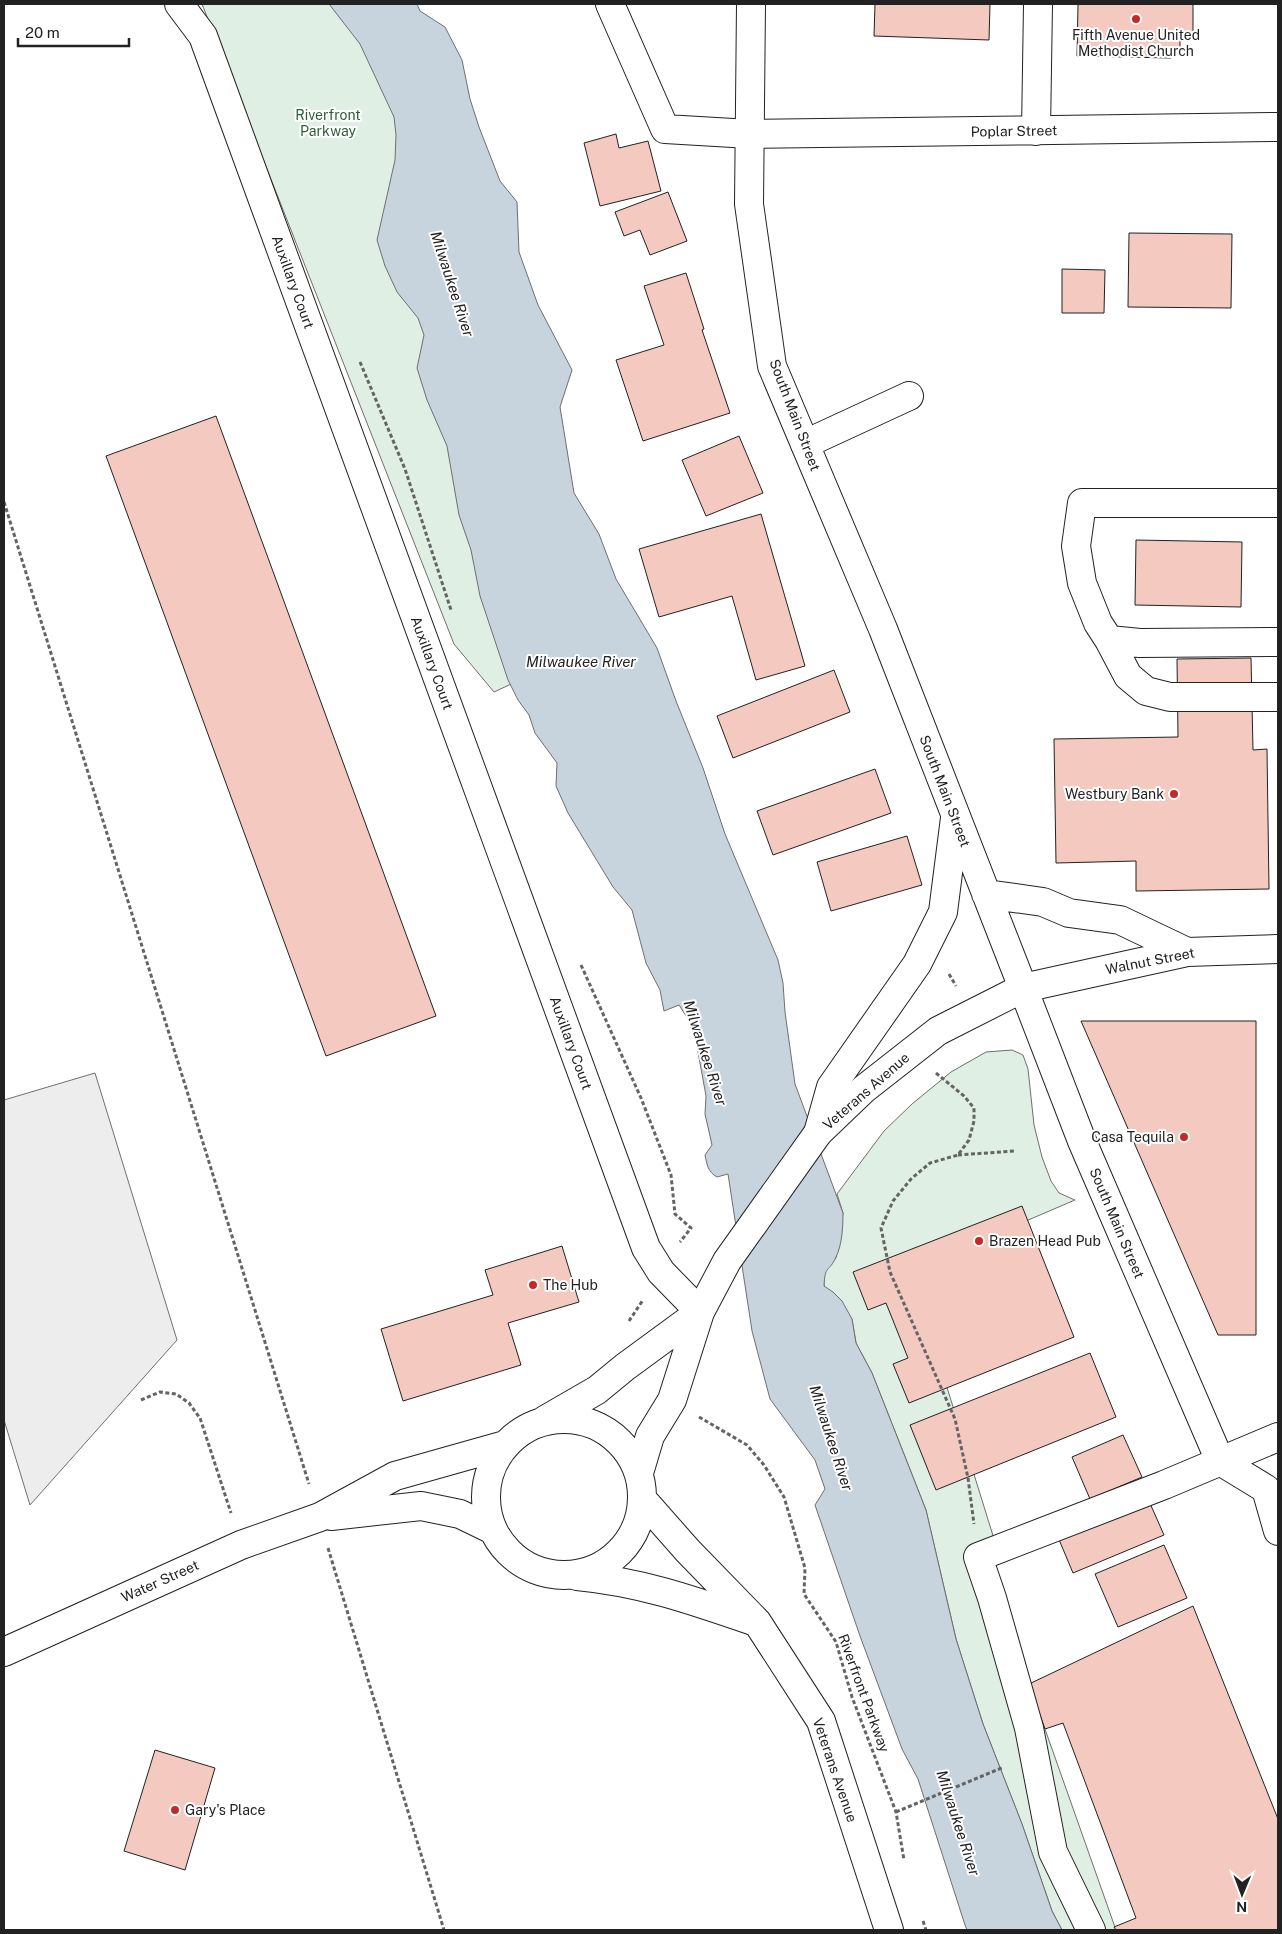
<svg xmlns="http://www.w3.org/2000/svg" width="1282" height="1934" font-family="'Public Sans',sans-serif">
  <style>
    .green { fill: #e0efe3; stroke: #6f6f6f }
    .parking { fill: #ededed; stroke: #6f6f6f }
    .water { fill: #c7d3dd; stroke: #6f6f6f }
    .building { fill: #f3c9c0; stroke: #222 }
    .lines { fill: none; stroke-linecap: round; stroke-linejoin: round }
    .minor-casing { stroke: #222; stroke-width: 30 }
    .major-casing { stroke: #222; stroke-width: 30 }
    .path { stroke: #646464; stroke-width: 3; stroke-dasharray: 4 2.5; stroke-linecap: butt }
    .minor { stroke: #fff; stroke-width: 28 }
    .major { stroke: #fff; stroke-width: 28 }
    .poi-dot { fill: #c62828; stroke: #fff; stroke-width: 2 }
    .labels { text-anchor: middle; stroke-width: 4; stroke-linejoin: round; paint-order: stroke }
    .poi-label { font-size: 14px; fill: #222; stroke: #fff; text-anchor: start }
    .park-label { font-size: 14px; fill: #2f5e38; stroke: #fff }
    .street-label { font-size: 14px; fill: #222; stroke: #fff }
    .water-label { font-size: 15px; font-style: italic; fill: #222; stroke: #fff }
  </style>
  <rect width="100%" height="100%" fill="#fff"/>
  <path class="green" d="M202,4H344L402,107L430,326L522,679L494,692L454,644Z
    M1012,1050L1023,1055L1028,1069L1034,1125L1042,1157L1051,1181L1059,1193L1075,1200L979,1241L945,1381L995,1542L981,1548L1116,1930H1062L1052,1911L1022,1824L983,1724L956,1639L926,1510L872,1373L856,1343L852,1319L824,1286V1271L836,1258L843,1213L837,1194L884,1131L912,1104L951,1072L986,1052Z"/>
  <path class="parking" d="M95,1073L177,1340L30,1505L4,1420V1100Z"/>
  <path class="water" d="M329,4H417L420,11L445,27L462,60L470,99L479,127L500,181L517,202L519,252L538,305L572,370L560,407L574,493L599,534L616,579L657,648L676,701L703,768L725,834L778,960L783,983L785,1012L795,1084L843,1213C843,1227 842,1245 836,1257C829,1273 825,1264 824,1286L833,1292L842,1301L852,1319L856,1343L872,1373L926,1510L956,1639L983,1724L1022,1824L1052,1911L1062,1930H967L965,1925L918,1779L902,1749L860,1636L815,1505L825,1489L815,1460L770,1399L752,1331L728,1174L717,1177C708,1172 707,1165 705,1155L712,1145L705,1114L706,1096L696,1041L688,1019L679,1005L664,1011L660,990L646,963L632,910L613,887L568,813L556,786L557,763L535,733L529,715L518,700L508,680L480,596L471,550L459,515L447,446L427,400L417,368L424,335L418,318L397,292L385,266L377,240L395,160L396,135L394,117L360,44Z"/>
  <path class="building" d="M875,4H990L989,40L874,36Z
    M1078,4H1193V35H1180V48H1172L1171,58L1077,56Z
    M616,134L619,148L648,141L661,191L600,206L584,143Z
    M668,192L687,241L650,255L640,230L624,236L615,212Z
    M1129,233L1232,234L1231,308L1128,307Z
    M1062,269L1105,270L1104,313H1062Z
    M686,273L704,329L702,330L730,413L643,441L616,360L664,345L644,286Z
    M216,416L436,1016L326,1056L106,456Z
    M739,436L763,493L706,516L682,460Z
    M761,514L805,666L756,680L732,596L659,617L639,549Z
    M1136,540L1242,542L1241,607L1135,605Z
    M1251,658L1253,750L1267,749L1269,889L1136,891V861L1056,863L1054,739L1178,737L1177,659Z
    M834,670L850,712L733,758L717,716Z
    M875,769L891,813L773,855L757,811Z
    M907,836L922,885L831,911L817,862Z
    M1081,1021H1256V1335H1218Z
    M1022,1206L1074,1337L909,1403L893,1364L908,1358L886,1303L868,1310L853,1272Z
    M562,1246L579,1302L508,1323L521,1365L403,1401L381,1329L493,1295L485,1270Z
    M1090,1353L1116,1417L936,1490L910,1425Z
    M1123,1435L1142,1477L1090,1499L1072,1457Z
    M1145,1492L1164,1535L1073,1573L1055,1530Z
    M1164,1545L1187,1598L1118,1627L1095,1574Z
    M1193,1606L1278,1819V1930H1116L1114,1927L1136,1918L1063,1723L1045,1729L1029,1684Z
    M155,1750L215,1768L185,1870L124,1851Z"/>
  <g class="lines">
    <g class="minor-casing">
      <path id="minor" d="M179,4L203,36L646,1248L661,1272L700,1312
        M610,4L665,129L750,134L1278,127
        M1036,131L1038,4
        M805,444L909,396
        M1278,503H1082L1076,546L1082,583L1098,623L1109,640L1128,676L1146,691L1170,697H1278
        M1109,640L1140,643L1278,642
        M486 1497a78 78 0 1 1 156 0a78 78 0 1 1-156 0Z
        M545,1420L597,1390L625,1367L700,1312
        M639,1473L650,1436L672,1400L700,1312L727,1261L818,1133L864,1089L938,1031L1023,988L1082,1141L1220,1461L1266,1489L1278,1531
        M643,1500L688,1551L757,1622L821,1721L889,1930
        M331,1516L421,1506L460,1514L493,1530
        M577,1576C641,1582 692,1600 753,1621
        M4,1652L241,1545L320,1517L395,1476L505,1445
        M1091,1930L1053,1852L1029,1728L992,1598L978,1557L1164,1485L1278,1437"/>
    </g>
    <g class="major-casing">
      <path id="major" d="M751,4L749,204L772,366L883,629L1023,988L1187,952L1278,949
        M986,894L1043,902L1069,913L1120,920L1187,952
        M818,1133L831,1087L917,964L943,912L955,818"/>
    </g>
    <path class="path" d="M360,362L405,469L451,610
      M4,502L309,1484
      M581,965L641,1098L671,1175L675,1214L691,1228L680,1242
      M949,974L956,986
      M936,1073L964,1096L974,1108V1121L969,1140L958,1155L930,1163L911,1179L893,1201L881,1228L890,1272L955,1419L968,1478L974,1524
      M958,1155L1015,1151
      M629,1321L643,1300
      M141,1400L160,1392L176,1394L189,1403L200,1418L231,1513
      M699,1417L747,1445L764,1465L784,1497L805,1568L804,1594L836,1642L852,1697L896,1812L904,1860
      M328,1548L444,1930
      M896,1812L1004,1767
      M923,1921L926,1930"/>
    <use href="#minor" class="minor"/>
    <use href="#major" class="major"/>
  </g>
  <g class="poi-dot">
    <circle cx="1136" cy="19" r="5"/>
    <circle cx="1174" cy="794" r="5"/>
    <circle cx="1184" cy="1137" r="5"/>
    <circle cx="979" cy="1241" r="5"/>
    <circle cx="533" cy="1285" r="5"/>
    <circle cx="175" cy="1810" r="5"/>
  </g>
  <g class="labels">
    <g class="poi-label">
      <text x="1136" y="40" text-anchor="middle">Fifth Avenue United<tspan x="1136" dy="16">Methodist Church</tspan></text>
      <text x="1164" y="799" text-anchor="end">Westbury Bank</text>
      <text x="1174" y="1142" text-anchor="end">Casa Tequila</text>
      <text x="989" y="1246">Brazen Head Pub</text>
      <text x="543" y="1290">The Hub</text>
      <text x="185" y="1815">Gary's Place</text>
    </g>
    <g class="park-label">
      <text x="328" y="120">Riverfront<tspan x="328" dy="16">Parkway</tspan></text>
    </g>
    <g class="street-label">
      <text transform="translate(1014 131) rotate(-1)" y="5">Poplar Street</text>
      <text transform="translate(293 282) rotate(70)" y="5">Auxillary Court</text>
      <text transform="translate(795 415) rotate(69)" y="5">South Main Street</text>
      <text transform="translate(432 663) rotate(70)" y="5">Auxillary Court</text>
      <text transform="translate(945 791) rotate(69)" y="5">South Main Street</text>
      <text transform="translate(1150 961) rotate(-11)" y="5">Walnut Street</text>
      <text transform="translate(571 1043) rotate(70)" y="5">Auxillary Court</text>
      <text transform="translate(866 1091) rotate(-41)" y="5">Veterans Avenue</text>
      <text transform="translate(1117 1223) rotate(67)" y="5">South Main Street</text>
      <text transform="translate(160 1581) rotate(-24)" y="5">Water Street</text>
      <text transform="translate(864 1693) rotate(70)" y="5">Riverfront Parkway</text>
      <text transform="translate(835 1770) rotate(71)" y="5">Veterans Avenue</text>
    </g>
    <g class="water-label">
      <text transform="translate(452 284) rotate(72)" y="5">Milwaukee River</text>
      <text x="581" y="667">Milwaukee River</text>
      <text transform="translate(705 1053) rotate(72)" y="5">Milwaukee River</text>
      <text transform="translate(831 1438) rotate(72)" y="5">Milwaukee River</text>
      <text transform="translate(958 1823) rotate(72)" y="5">Milwaukee River</text>
    </g>
  </g>
  <rect width="1282" height="1934" fill="none" stroke="#222222" stroke-width="10"/>
  <g transform="translate(1242 1894) rotate(181)" stroke="#ffffff" stroke-width="4" paint-order="stroke">
  <path d="M0-4L9 19L0 12L-9 19Z" fill="#222222"/>
  <text y="-8" font-size="14" font-weight="bold" text-anchor="middle" fill="#222222">N</text>
  </g>
  <path d="M18 38v8h111v-8" fill="none" stroke="#222222" stroke-width="2.5"/>
  <text x="25" y="38" font-size="15" fill="#222222" stroke="#ffffff" stroke-width="4" paint-order="stroke">20 m</text>
</svg>
